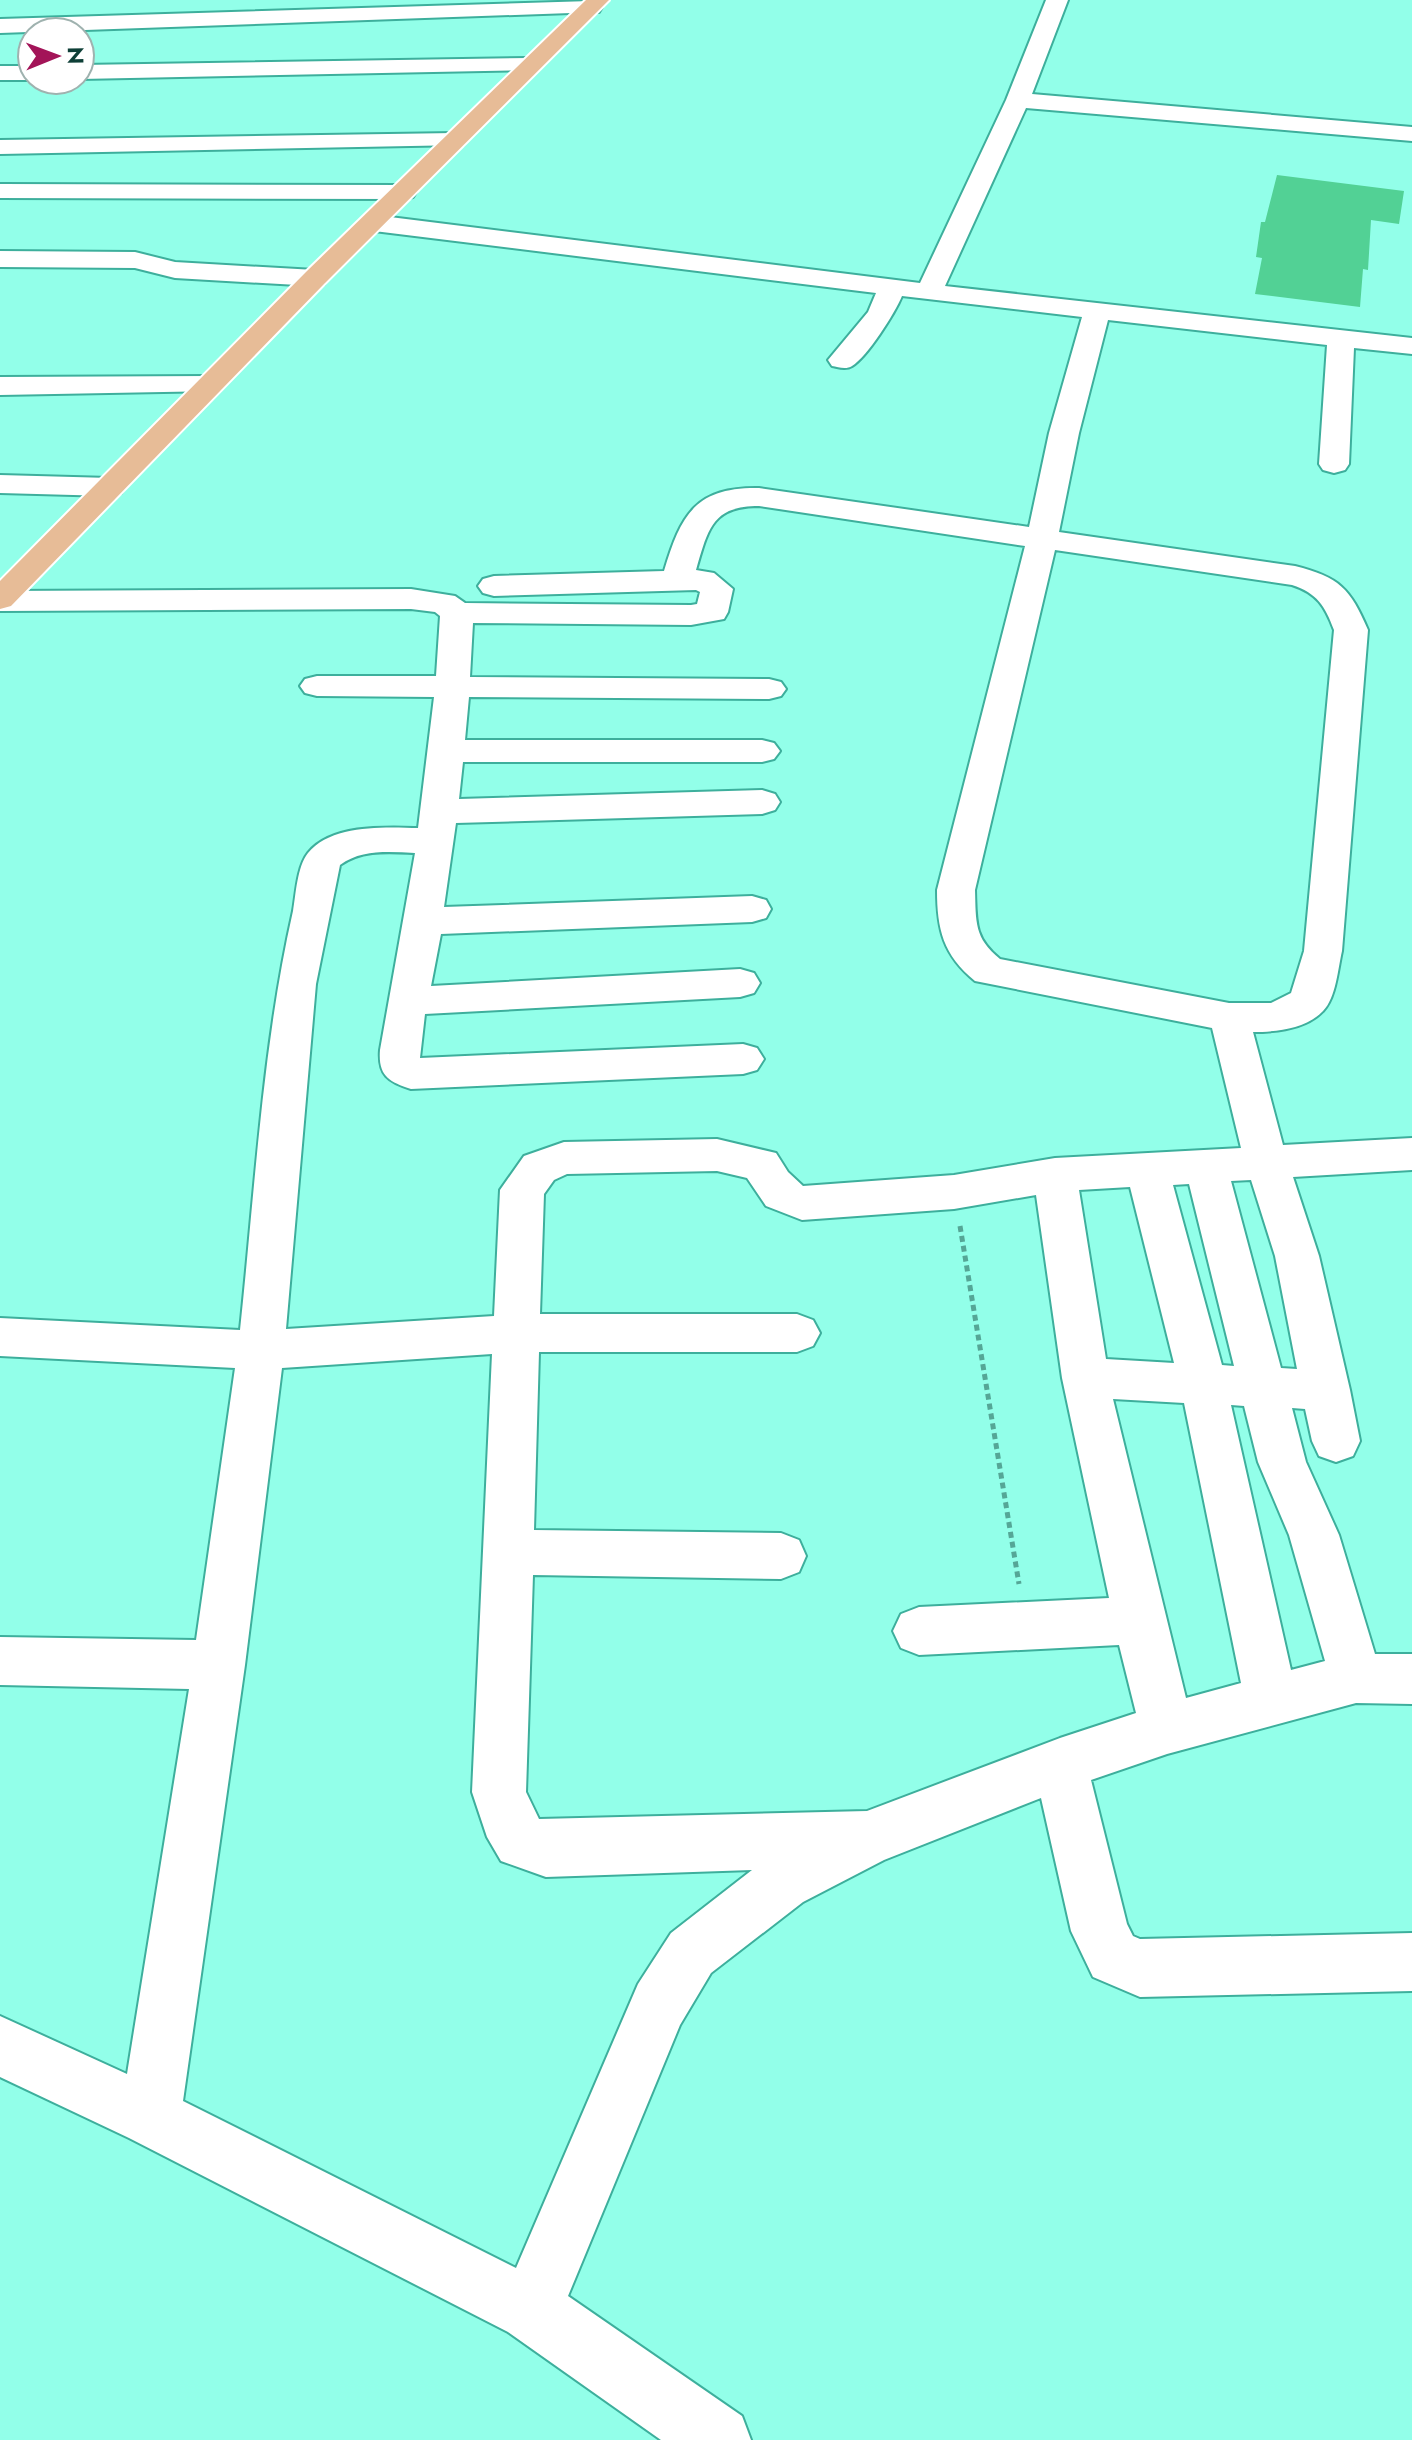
<svg xmlns="http://www.w3.org/2000/svg" width="1412" height="2440" font-family="Jost,sans-serif">
  <style>
    .building { fill: #52d195 }
    .lines { fill: none; stroke-linecap: round; stroke-linejoin: round }
    .minor-casing { stroke: #3daf9c; stroke-width: 4 }
    .major-casing { stroke: #fff; stroke-width: 4 }
    .path { stroke: #55a696; stroke-width: 5; stroke-dasharray: 6 4; stroke-linecap: butt }
    .minor { fill: #fff; fill-rule: evenodd }
    .major { fill: #e7bc97; fill-rule: evenodd }
  </style>
  <rect width="100%" height="100%" fill="#92ffe9"/>
  <path class="building" d="M1277,175L1404,191L1399,224L1371,220L1368,270L1363,269L1360,307L1255,294L1262,258L1256,257L1261,222H1265Z"/>
  <g class="lines">
    <g class="minor-casing">
      <path id="minor" d="M1046,0H1068L1032,94L1412,127V141L1026,108L945,286L1412,338V354L1354,348L1349,464L1345,470L1334,473L1323,470L1319,464L1327,345L1108,320L1079,433L1059,532L1295,566C1339,577 1350,588 1368,630L1342,951C1338,968 1336,998 1323,1011C1306,1029 1276,1032 1253,1032L1283,1145L1412,1138V1170L1293,1177L1319,1256L1350,1390L1360,1441L1353,1456L1336,1462L1319,1456L1312,1441L1305,1409L1292,1408L1306,1462L1339,1535L1375,1654H1412V1704L1356,1703L1167,1754L1091,1780L1127,1924L1133,1936L1140,1939L1412,1933V1991L1140,1997L1093,1977L1071,1931L1041,1798L884,1860L803,1902L711,1973L680,2025L568,2296L742,2416L751,2440H661L508,2332L129,2138L0,2077V2016L127,2074L189,1689L0,1685V1637L196,1640L235,1368L0,1356V1318L240,1330C255,1190 262,1048 293,911C296,894 297,867 308,853C331,824 386,827 418,828L434,697L317,696L305,693L300,686L305,679L317,676H436L440,616L435,612L411,609L0,611V591L411,589L455,596L465,603L691,605L697,604L700,592L696,590L494,596L483,593L478,586L483,579L494,576L664,571C681,514 696,487 759,488L1029,527L1049,433L1082,317L902,296C895,313 867,357 852,366C846,370 838,367 832,366L828,360L868,312L876,293L374,231L365,228L361,223L365,218L374,215L920,283L1006,100ZM759,506L1025,546L937,890C937,929 943,955 975,981L1212,1028L1241,1148L1055,1158L954,1175L803,1186L788,1172L776,1153L717,1139L564,1142L524,1156L500,1190L494,1316L286,1329L316,984L340,865C362,849 389,852 415,853L380,1050C378,1075 388,1082 411,1089L743,1074L757,1070L764,1059L757,1048L743,1044L420,1058L425,1014L740,997L754,993L760,983L754,973L740,969L431,986L441,934L752,922L766,918L771,909L766,900L752,896L444,907L456,823L762,814L775,810L780,802L775,794L762,790L459,799L463,762H762L774,759L780,751L774,743L762,740H465L469,697L769,699L781,696L786,689L781,682L769,679L470,677L473,623L691,625L724,619L728,612L733,589L714,573L696,570C708,529 712,506 759,506ZM1055,550L1292,585C1317,593 1325,606 1334,630L1304,951L1291,993L1271,1003H1229L1000,959C974,938 976,922 975,890ZM717,1171L747,1178L766,1206L802,1220L954,1209L1036,1195L1062,1378L1109,1598L919,1607L901,1614L893,1631L901,1648L919,1655L1119,1645L1136,1713L1060,1738L867,1811L539,1819L526,1792L533,1575L781,1579L799,1572L806,1556L799,1540L781,1533L534,1530L539,1352H797L813,1346L820,1333L813,1320L797,1314H540L544,1194L554,1180L567,1174ZM1251,1180L1275,1256L1297,1369L1281,1368L1231,1181ZM1189,1184L1234,1366L1222,1365L1173,1185ZM1130,1187L1174,1363L1106,1359L1079,1190ZM492,1354L472,1792L487,1837L501,1861L546,1877L752,1870L671,1933L638,1984L516,2268L183,2101L245,1665L282,1368ZM1113,1399L1184,1403L1241,1683L1186,1698ZM1231,1405L1244,1406L1258,1462L1289,1535L1325,1661L1291,1670Z
        M591,1L599,2L602,7L599,12L0,33V19Z
        M529,58L537,60L540,65L537,70L80,79V65Z
        M0,66H32V80H0Z
        M455,133L463,135L467,140L463,145L0,154V140Z
        M0,184L404,185L413,187L416,192L413,197L404,199L0,198Z
        M0,251L135,252L175,262L315,270L324,272L328,278L324,284L315,286L175,278L135,268L0,267Z
        M208,376L218,379L222,385L218,391L0,395V377Z
        M0,475L110,478L121,481L125,487L121,493L110,496L0,493Z"/>
    </g>
    <g class="major-casing">
      <path id="major" d="M586,0H609L324,284L11,606L0,609V581L306,272Z"/>
    </g>
    <path class="path" d="M960,1226L1019,1584"/>
    <use href="#minor" class="minor"/>
    <use href="#major" class="major"/>
  </g>
  <g transform="translate(56 56) rotate(89)"><circle r="38" fill="#ffffff" stroke="#9fb2af" stroke-width="2"/>
  <path d="M0-6L14 30L0 20L-14 30Z" fill="#a31458"/>
  <text y="-12" font-size="22" font-weight="bold" text-anchor="middle" fill="#0e3f37">N</text>
  </g>
</svg>
